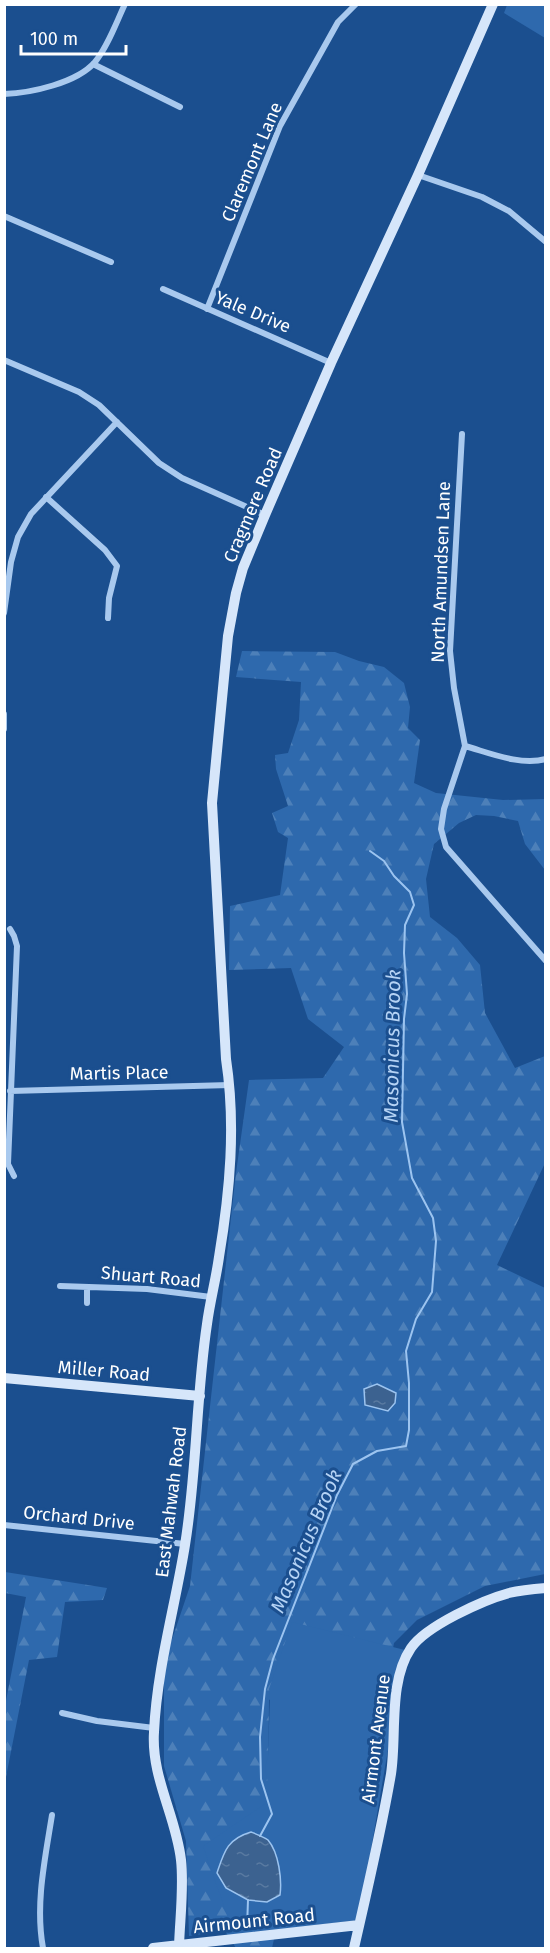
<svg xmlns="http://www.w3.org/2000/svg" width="550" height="1953" font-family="'Fira Sans',sans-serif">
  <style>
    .forest { fill: url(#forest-firs) }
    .green { fill: #2e69ad }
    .water { fill: url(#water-ripples); stroke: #9cc4f0; stroke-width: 1.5 }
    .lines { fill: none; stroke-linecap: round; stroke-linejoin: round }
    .stream { stroke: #9cc4f0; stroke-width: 2 }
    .street { stroke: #a9c9ee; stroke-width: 6 }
    .secondary { stroke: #d6e6fa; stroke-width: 10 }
    .labels { text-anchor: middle; stroke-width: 6; stroke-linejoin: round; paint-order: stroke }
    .street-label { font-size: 18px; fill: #fff; stroke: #1b4f8f }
    .water-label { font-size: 20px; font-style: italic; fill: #b5d3f5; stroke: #1b4f8f }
  </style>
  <defs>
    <pattern id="forest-firs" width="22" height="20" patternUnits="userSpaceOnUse" patternTransform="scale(1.5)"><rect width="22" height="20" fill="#2e69ad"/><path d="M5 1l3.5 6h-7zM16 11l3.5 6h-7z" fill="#4d80b9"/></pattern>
    <pattern id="water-ripples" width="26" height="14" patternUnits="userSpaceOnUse" patternTransform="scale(1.5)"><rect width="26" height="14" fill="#3c6290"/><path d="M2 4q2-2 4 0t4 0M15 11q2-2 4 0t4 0" fill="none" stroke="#597aa1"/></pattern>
  </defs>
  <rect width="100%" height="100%" fill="#1b4f8f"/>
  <path class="forest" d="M242,651L335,652L359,661L384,667L404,683L410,707L408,728L420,740L414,783L436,793L503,800L545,799V870L525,844L518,821L494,816L476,815L459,823L434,844L426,879L430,917L457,938L480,965L485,1013L515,1068L545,1056V1163L497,1265L545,1288V1574L485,1586L417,1620L394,1643L393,1648L269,1700L268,1811L276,1930L272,1948H236L225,1931L189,1936L186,1841L164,1766V1663L190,1586L236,1173L249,1080L323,1078L344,1047L308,1019L291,968L229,970L230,906L280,895L288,838L278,832L272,813L288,806L276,769L275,755L288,753L299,720L301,682L236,677Z
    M5,1572L107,1588L103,1600L65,1602L57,1657L29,1660L5,1782V1706L26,1597L5,1593Z"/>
  <path class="green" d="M507,5H545V38L504,13Z
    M292,1622L405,1650L359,1920L234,1935L203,1846L268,1802V1783L265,1768L268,1756L270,1695L269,1689Z"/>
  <path class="water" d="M377,1384L396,1393L395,1403L388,1411L365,1405L364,1389Z
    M251,1832C256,1834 264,1837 268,1840C279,1853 282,1880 280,1895L267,1902L248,1900L226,1888L217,1873C224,1852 227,1839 251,1832Z"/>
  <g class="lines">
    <path class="stream" d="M260,1836L272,1814L261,1779L260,1737L265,1689L273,1659L337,1495L353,1464L377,1451L406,1446L409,1430V1383L406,1351L416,1319L432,1292L436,1241L433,1218L412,1178L402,1122L404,1019L407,994L404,953L405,925L414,905L410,892L394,876L384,861L370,851
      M247,1928L248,1900"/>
    <path class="street" d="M93,64L180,107
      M4,94C31,93 77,83 95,62C108,46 116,23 125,4
      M418,175L482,197L509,211L546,242
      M4,216L111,262
      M163,289L331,363
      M207,309L280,126L338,22L356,4
      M4,360L79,392L99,405L159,463L182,478L265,515
      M462,434L450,651L454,688L465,746L444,809L441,829L446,847L546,961
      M46,497L105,550L117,566L109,598L108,618
      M4,613L11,562L18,537L31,514L117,422
      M4,714V729
      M465,746C490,753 520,766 546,759
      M10,929L14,936L17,946L8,1164L14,1176
      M10,1091L230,1085
      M60,1286L147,1289L211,1297
      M87,1303V1287
      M4,1525L185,1544
      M62,1713L97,1721L154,1728
      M43,1948C35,1904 45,1859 52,1815"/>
    <path class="secondary" d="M4,1378L200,1396
      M179,1946C180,1918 184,1887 181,1860C176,1816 151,1777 154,1732C157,1668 175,1607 185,1545C197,1471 196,1397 207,1324C210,1301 216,1279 219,1257C230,1191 236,1125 226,1059L212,803L228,636L236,593L243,568L265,515L331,363L418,175L493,4
      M153,1948L359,1925
      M354,1948C367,1891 381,1832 391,1774C397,1735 388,1682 411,1648C426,1626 483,1600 509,1593C521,1590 533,1589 546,1588"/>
  </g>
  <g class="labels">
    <g class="street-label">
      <text transform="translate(252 162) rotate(-67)" y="6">Claremont Lane</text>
      <text transform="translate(253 312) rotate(23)" y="6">Yale Drive</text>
      <text transform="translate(253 505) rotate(-67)" y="6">Cragmere Road</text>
      <text transform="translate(441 572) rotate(-88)" y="6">North Amundsen Lane</text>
      <text transform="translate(119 1073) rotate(-1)" y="6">Martis Place</text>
      <text transform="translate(151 1277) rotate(5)" y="6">Shuart Road</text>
      <text transform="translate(104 1371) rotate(5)" y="6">Miller Road</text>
      <text transform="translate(171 1502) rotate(-83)" y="6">East Mahwah Road</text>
      <text transform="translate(79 1518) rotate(6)" y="6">Orchard Drive</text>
      <text transform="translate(376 1739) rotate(-83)" y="6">Airmont Avenue</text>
      <text transform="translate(254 1921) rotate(-6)" y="6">Airmount Road</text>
    </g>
    <g class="water-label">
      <text transform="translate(392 1046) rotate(-89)" y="7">Masonicus Brook</text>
      <text transform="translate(306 1541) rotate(-67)" y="7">Masonicus Brook</text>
    </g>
  </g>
  <rect width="550" height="1953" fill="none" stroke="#ffffff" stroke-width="12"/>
  <path d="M21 45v9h105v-9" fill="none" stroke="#ffffff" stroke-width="3"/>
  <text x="30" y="45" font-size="18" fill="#ffffff" stroke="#1b4f8f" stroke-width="4.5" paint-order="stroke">100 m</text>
</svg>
